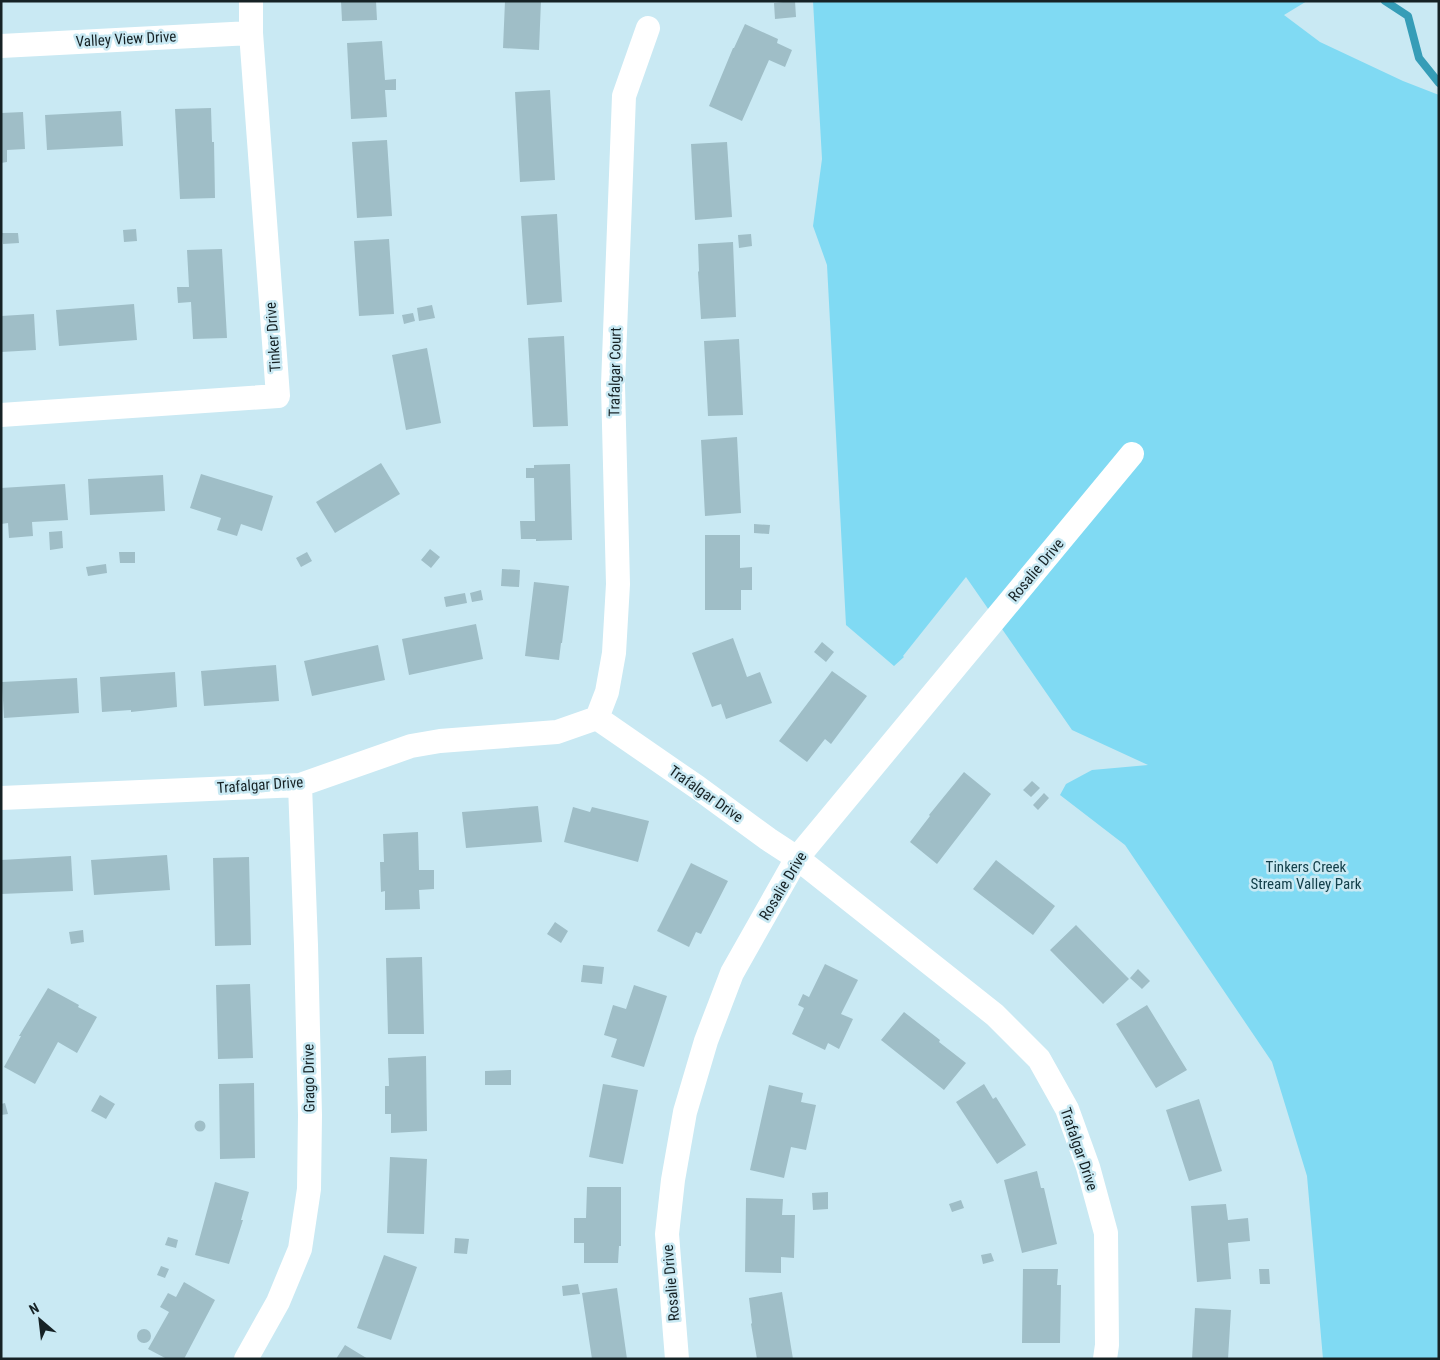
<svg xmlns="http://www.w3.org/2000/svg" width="1440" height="1360" font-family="'Roboto Condensed',sans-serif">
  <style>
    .green { fill: #80daf3 }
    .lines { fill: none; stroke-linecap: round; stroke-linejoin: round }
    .stream { stroke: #369db7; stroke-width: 8 }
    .building { fill: #9fbec7 }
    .street { stroke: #fff; stroke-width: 24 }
    .labels { text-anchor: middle; stroke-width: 5; stroke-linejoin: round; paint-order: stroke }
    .street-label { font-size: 15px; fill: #162225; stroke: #c9e9f3 }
    .park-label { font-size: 15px; fill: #13404b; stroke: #c9e9f3 }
  </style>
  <rect width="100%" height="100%" fill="#c9e9f3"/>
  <path class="green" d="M813,1H1307L1284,15L1320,42L1403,81L1439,95V1359H1323L1307,1176L1272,1062L1125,845L1060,795L1066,784L1092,770L1148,765L1072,730L966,577L903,656L904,657L894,666L846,625L827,265L813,226L822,159Z"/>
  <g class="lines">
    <path class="stream" d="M1385,1L1408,16L1419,58L1439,83"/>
  </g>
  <path class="building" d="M341,1H376L377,20L342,21Z
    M505,1H541L539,50L503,48Z
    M792,1H795L796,17L775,19L774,3Z
    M745,24L778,39L777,43L792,50L785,67L769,60L742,121L709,106L733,48H734Z
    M382,41L385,80L396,79V90H385L387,117L351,119L347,43Z
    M550,90L555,180L520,182L515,92Z
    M211,108L212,142H214L215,198L180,199L175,109Z
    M121,111L123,146L47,150L45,115Z
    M23,112L25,149L7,150V162L1,163V113Z
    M387,140L392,216L357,218L352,142Z
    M727,142L732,217L695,220L691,144Z
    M557,214L562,302L527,305L521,216Z
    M136,229L137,241L124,242L123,230Z
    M2,233H18L19,243L3,244Z
    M751,234L752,246L739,248L738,235Z
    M389,239L394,314L359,316L354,241Z
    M733,242L736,317L701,319L698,272L699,271L698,244Z
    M222,249L227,338L193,339L191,302L178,303L177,287H189L187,250Z
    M134,304L137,340L59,346L56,310Z
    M432,305L435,318L419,321L417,308Z
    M413,313L415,321L404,324L402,315Z
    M34,314L36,350L1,352V316Z
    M564,336L568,426L533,427L528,338Z
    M739,339L743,415L708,416L704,341Z
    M427,348L441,423L406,430L392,355Z
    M737,437L741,513L705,516L701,440Z
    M381,463L400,494L335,533L316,502Z
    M570,464L572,540L536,541V539H521L520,521H535L534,478H526V468H534V465Z
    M201,474L273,496L262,531L241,524L237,536L217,530L221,518L190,508Z
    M163,475L165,511L90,515L88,479Z
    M65,484L68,520L32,522L33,536L9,538L8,523L1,524V488Z
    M754,524L770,525L769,534L754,533Z
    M62,531L63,548L50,550L49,532Z
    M705,535H740V568L752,567V590H741V610H705Z
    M430,549L440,557L431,568L421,560Z
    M119,552H135V563H120Z
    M307,552L312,561L301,567L296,558Z
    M106,564L107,573L88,576L86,567Z
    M502,569L520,570L519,587L501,586Z
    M534,582L569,586L562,643H561L559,660L525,656Z
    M481,590L483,600L472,602L470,593Z
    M465,593L467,603L446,607L444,597Z
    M476,624L483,659L409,675L402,639Z
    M733,638L747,677L760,672L772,703L726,719L721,704L712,707L692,653Z
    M822,642L834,652L826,662L814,652Z
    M378,645L385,680L312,696L304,661Z
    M276,665L279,701L204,706L201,671Z
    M832,671L867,696L831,744L825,739L807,762L779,741Z
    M175,672L177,707L131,712V710L102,712L100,677Z
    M77,678L79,713L4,718L2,682Z
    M964,772L991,794L937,864L910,842L930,816L929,815Z
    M1032,781L1040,788L1031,797L1023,790Z
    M1044,793L1049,798L1038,810L1033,805Z
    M538,806L542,842L466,848L462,812Z
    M573,807L590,812L592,807L649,821L638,862L564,842Z
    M418,832L419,870H434V889L419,890L420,909L385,910V891L381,892L380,862H384L383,834Z
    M167,855L170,890L94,895L91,860Z
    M71,856L73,891L1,894V860Z
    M249,857L251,945L215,946L213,858Z
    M996,860L1055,906L1033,935L973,889Z
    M691,863L728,881L701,934L696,932L689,947L657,931Z
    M555,922L568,931L561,943L547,934Z
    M1076,925L1129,979L1103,1004L1050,950Z
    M83,930L84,942L71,944L69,932Z
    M422,957L424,1034H388L386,958Z
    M825,964L858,980L841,1014L853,1019L839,1049L828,1043L825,1050L792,1034L804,1008L798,1005L803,994L809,997Z
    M583,965L604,967L602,984L581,982Z
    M1138,969L1150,981L1142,989L1130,978Z
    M250,984L253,1058L218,1059L216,985Z
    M634,985L667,996L644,1067L611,1057L617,1039L604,1035L613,1005L626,1009Z
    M48,988L79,1005L78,1007L97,1017L77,1053L58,1042L35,1084L4,1067L21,1036H19Z
    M1147,1005L1187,1070L1156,1088L1116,1024Z
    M904,1012L940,1040L939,1042L966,1063L944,1090L881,1040Z
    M426,1056L427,1131L391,1133V1114H385V1086H389L388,1058Z
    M511,1070V1085H485V1071Z
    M254,1083L255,1158L220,1159L219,1084Z
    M603,1084L638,1090L623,1164L589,1157Z
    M984,1084L993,1099L996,1097L1026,1145L997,1164L956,1102Z
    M769,1085L803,1093L801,1102L816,1105L806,1150L791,1147L784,1178L750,1170Z
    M100,1095L115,1104L106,1119L91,1111Z
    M1199,1099L1222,1171L1189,1181L1166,1110Z
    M5,1103L8,1114L1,1115V1104Z
    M194.5 1126a5.5 5.5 0 1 1 11 0a5.5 5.5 0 1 1-11 0Z
    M390,1157L427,1159L424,1234L387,1233Z
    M1037,1171L1041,1188H1044L1057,1244L1022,1253L1004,1180Z
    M215,1182L249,1192L241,1220H243L229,1264L195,1255Z
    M587,1187H621V1246H619L618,1263H584V1243H574V1218H586Z
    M828,1192V1209L813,1210L812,1193Z
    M746,1198L783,1199L782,1215H795L794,1258L781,1257V1273L745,1272Z
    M961,1200L964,1208L952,1212L949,1204Z
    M1226,1204L1228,1220L1248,1218L1250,1241L1228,1243L1231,1279L1197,1282L1191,1206Z
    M168,1237L178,1240L176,1248L165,1245Z
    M455,1238L469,1239L467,1254L454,1253Z
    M991,1253L994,1261L983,1264L981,1255Z
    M384,1255L417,1267L391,1340L357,1328Z
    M161,1266L169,1269L165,1278L157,1275Z
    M1023,1269H1058L1057,1285H1061L1060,1343H1022Z
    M1259,1269H1269L1270,1284H1260Z
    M184,1282L215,1300L184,1359H167L148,1349L169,1312L160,1307L168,1293L176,1297Z
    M578,1284L580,1294L563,1296L562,1286Z
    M617,1288L627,1359H592L582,1293Z
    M782,1292L793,1359H757L751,1324L752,1323L749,1298Z
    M1195,1308L1231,1310L1228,1359H1192Z
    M137 1336a7 7 0 1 1 14 0a7 7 0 1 1-14 0Z
    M345,1345L368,1359H336Z"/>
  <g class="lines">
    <path class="street" d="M1,46L251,33
      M1,415L278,396L251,33V1
      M597,718L607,692L614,653L618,584L613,385L624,96L648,28
      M1,798L300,785L411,746L440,741L557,732L597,718L697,787L768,839L797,858L995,1015L1039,1059L1067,1109L1088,1167L1106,1233L1107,1345L1105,1359
      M246,1359L278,1302L300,1249L309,1189L310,1115L306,945L300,785
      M677,1359L667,1234L673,1180L685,1112L706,1041L732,973L797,858L1132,454"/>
  </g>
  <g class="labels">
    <g class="street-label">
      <text transform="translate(126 39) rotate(-3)" y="5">Valley View Drive</text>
      <text transform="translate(273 337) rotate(-94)" y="5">Tinker Drive</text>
      <text transform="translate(615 372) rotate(-89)" y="5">Trafalgar Court</text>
      <text transform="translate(1036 570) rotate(-50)" y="5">Rosalie Drive</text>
      <text transform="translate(260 785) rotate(-4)" y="5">Trafalgar Drive</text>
      <text transform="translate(706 794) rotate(35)" y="5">Trafalgar Drive</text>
      <text transform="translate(783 886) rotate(-59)" y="5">Rosalie Drive</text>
      <text transform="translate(309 1078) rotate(-91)" y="5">Grago Drive</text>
      <text transform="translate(1079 1149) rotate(71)" y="5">Trafalgar Drive</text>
      <text transform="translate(671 1283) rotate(-95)" y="5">Rosalie Drive</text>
    </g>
    <g class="park-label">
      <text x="1306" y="872">Tinkers Creek<tspan x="1306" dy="17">Stream Valley Park</tspan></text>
    </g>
  </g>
  <rect width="1440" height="1360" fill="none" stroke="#162225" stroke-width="5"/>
  <g transform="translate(40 1320) rotate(332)" stroke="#c9e9f3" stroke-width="4" paint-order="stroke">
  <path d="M0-4L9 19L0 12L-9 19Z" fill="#162225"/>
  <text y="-8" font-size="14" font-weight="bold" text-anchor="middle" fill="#162225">N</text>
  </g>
</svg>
